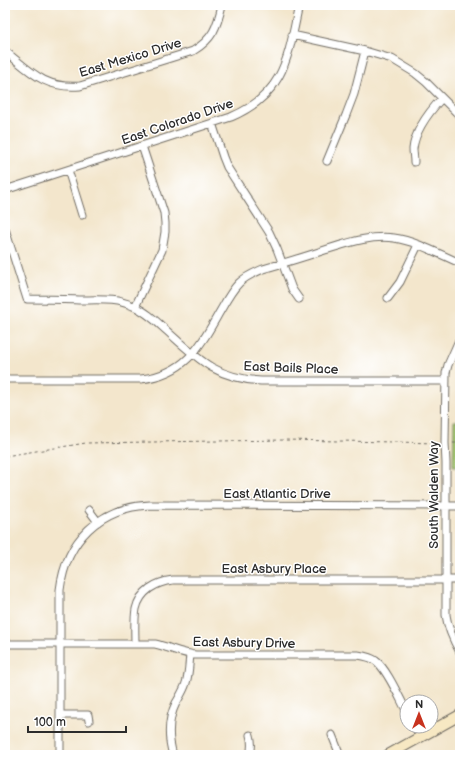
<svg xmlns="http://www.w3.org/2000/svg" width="465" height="760" font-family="'Balsamiq Sans',sans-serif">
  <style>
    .green { fill: #a1c46e; stroke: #66784c }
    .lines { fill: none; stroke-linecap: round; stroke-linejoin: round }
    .street-casing { stroke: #716c63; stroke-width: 9 }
    .secondary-casing { stroke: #716c63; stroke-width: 12 }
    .path { stroke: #716c63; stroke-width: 1; stroke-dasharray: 3 3; stroke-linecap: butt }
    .street { stroke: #fff; stroke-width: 7 }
    .secondary { stroke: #f7e8c3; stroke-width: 10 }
    .labels { text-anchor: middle; stroke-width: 3; stroke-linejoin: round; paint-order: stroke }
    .street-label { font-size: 13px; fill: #2b2b2b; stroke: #fff }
  </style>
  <rect width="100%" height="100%" fill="#fff"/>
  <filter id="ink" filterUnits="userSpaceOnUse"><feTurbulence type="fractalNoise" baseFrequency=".025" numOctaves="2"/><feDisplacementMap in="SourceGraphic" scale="8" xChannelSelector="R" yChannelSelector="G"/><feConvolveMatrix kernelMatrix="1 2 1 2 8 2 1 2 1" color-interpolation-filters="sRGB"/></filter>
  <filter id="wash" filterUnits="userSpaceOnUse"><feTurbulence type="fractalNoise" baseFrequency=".012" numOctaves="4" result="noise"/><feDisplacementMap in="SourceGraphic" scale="16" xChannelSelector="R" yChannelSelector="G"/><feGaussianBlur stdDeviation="0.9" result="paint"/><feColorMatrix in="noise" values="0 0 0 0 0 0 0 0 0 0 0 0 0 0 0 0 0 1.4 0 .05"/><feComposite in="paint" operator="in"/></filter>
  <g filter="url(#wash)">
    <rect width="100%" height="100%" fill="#f3e6cc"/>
    <path class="green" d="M454,421H460V467H453Z"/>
  </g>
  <g filter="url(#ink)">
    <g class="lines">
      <g class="street-casing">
        <path id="street" d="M292,35L365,51L392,59L415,73L426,82L460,116
          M5,51C31,72 45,89 80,86L193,51C213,39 217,27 222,5
          M212,123L223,157L227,167L269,232L277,249L292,289L299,299
          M327,161L346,115L354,94L365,51
          M414,162C414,158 413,153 413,149C415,130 429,112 442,98
          M68,170L82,215
          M5,190L231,117C285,94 288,57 299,5
          M5,229L27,299C45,299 62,299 79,300C98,300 116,298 133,306C146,311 157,322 167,331C199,360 216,378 261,381H446
          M388,298L400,282L418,245
          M135,307L162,250L165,232V223L164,213L142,146
          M460,338L448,365L446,373L445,443L446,463V615C448,629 453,640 460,652
          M5,379H141C188,374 201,344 222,308C227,299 232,290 239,283C246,276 254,273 263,269C284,263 304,257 325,250C348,243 370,235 394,238C416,241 439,254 460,263
          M89,510L98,522
          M5,644H155C169,647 182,654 196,655H358C365,656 371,657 376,661C387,669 400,699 407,712
          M135,644C135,633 134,620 136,609C140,591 156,582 173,580H460
          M60,715H88L89,721
          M415,726L421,737
          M332,735L340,755
          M60,755V590C66,540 100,507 150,505L460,506
          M173,755C168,738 168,719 176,703C180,696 184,690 186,683C189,674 189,664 190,654
          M250,755C252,748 252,742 250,735"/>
      </g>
      <g class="secondary-casing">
        <path id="secondary" d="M388,755L460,715"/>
      </g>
      <path class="path" d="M453,443H460
        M5,456L86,443L284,440L394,442L437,443"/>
      <use href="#street" class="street"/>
      <use href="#secondary" class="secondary"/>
    </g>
  </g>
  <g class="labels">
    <g class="street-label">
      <text transform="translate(130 57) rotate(-17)" y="5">East Mexico Drive</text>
      <text transform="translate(177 121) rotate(-19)" y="5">East Colorado Drive</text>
      <text transform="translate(291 367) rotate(2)" y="5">East Bails Place</text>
      <text x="277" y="498">East Atlantic Drive</text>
      <text transform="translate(433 495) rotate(-90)" y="5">South Walden Way</text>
      <text x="274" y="573">East Asbury Place</text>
      <text transform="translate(244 642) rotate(1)" y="5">East Asbury Drive</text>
    </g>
  </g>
  <rect width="465" height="760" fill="none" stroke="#fff" stroke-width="20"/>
  <g transform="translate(419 714)"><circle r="19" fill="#ffffff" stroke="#aaaaaa"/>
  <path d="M0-3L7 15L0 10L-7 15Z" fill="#c8321e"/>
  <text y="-6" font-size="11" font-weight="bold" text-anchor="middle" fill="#2b2b2b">N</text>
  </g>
  <path d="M28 726v6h98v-6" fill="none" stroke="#2b2b2b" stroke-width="2"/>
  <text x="34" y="726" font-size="12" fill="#2b2b2b" stroke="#ffffff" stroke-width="3" paint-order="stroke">100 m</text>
</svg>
